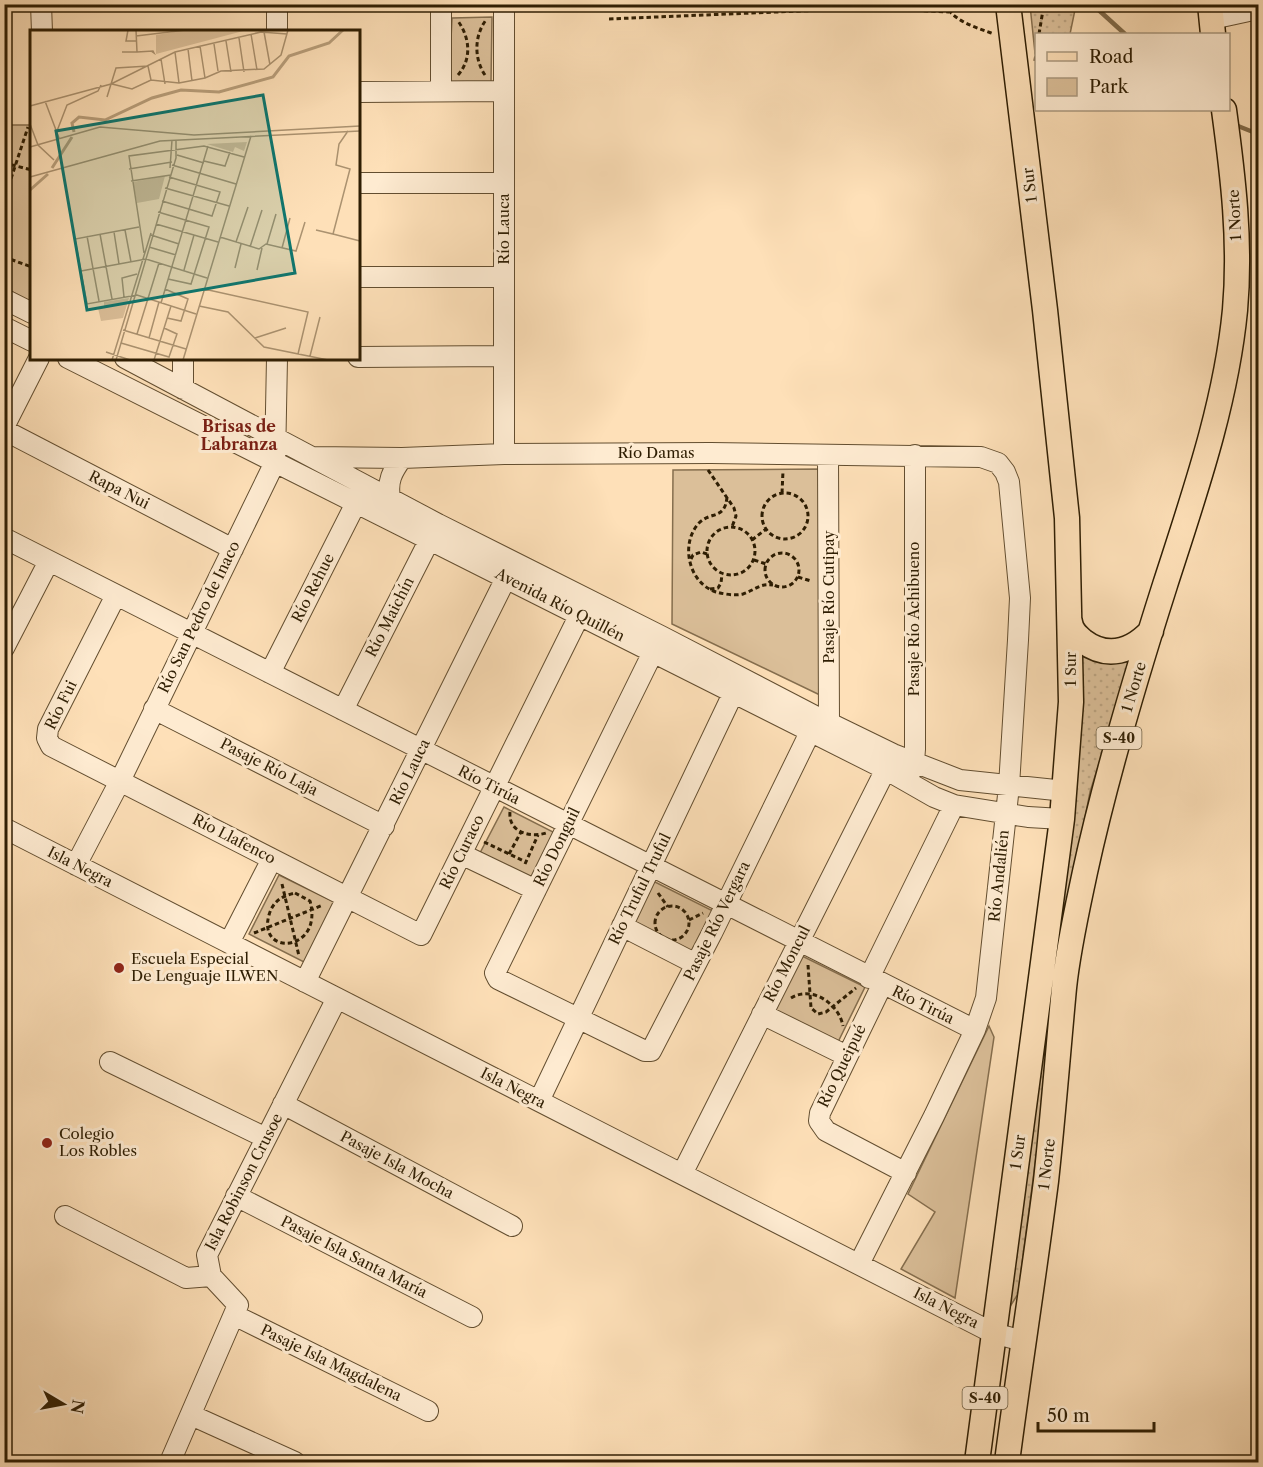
<svg xmlns="http://www.w3.org/2000/svg" width="1263" height="1467" font-family="'Libre Caslon Text',serif">
  <style>
    .grass { fill: url(#grass-dots); stroke: #856e4e; stroke-width: 1.5 }
    .park { fill: #dbbf99; stroke: #856e4e; stroke-width: 1.5 }
    .lines { fill: none; stroke-linecap: round; stroke-linejoin: round }
    .stream { stroke: #816b4a; stroke-width: 4.5 }
    .minor-casing { stroke: #634e30; stroke-width: 22 }
    .major-casing { stroke: #2f1e03; stroke-width: 27 }
    .path { stroke: #2f1e03; stroke-width: 3; stroke-dasharray: 4.5 3; stroke-linecap: butt }
    .minor { stroke: #feebd1; stroke-width: 20 }
    .major { stroke: #fee0b8; stroke-width: 24 }
    .poi-dot { fill: #8f2418; stroke: #feebd1; stroke-width: 2 }
    .labels { text-anchor: middle; stroke-width: 6; stroke-linejoin: round; paint-order: stroke }
    .shield { fill: #feebd1; stroke: #6d5c41; stroke-width: 1.5 }
    .shield-label { font-size: 14px; font-weight: bold; fill: #2f1e03 }
    .street-label { font-size: 15px; fill: #2f1e03; stroke: #feebd1 }
    .poi-label { font-size: 15px; fill: #2f1e03; stroke: #feebd1; text-anchor: start }
    .neighbourhood-label { font-size: 16px; font-weight: bold; fill: #7a1f14; stroke: #feebd1 }
    .inset-river { fill: none; stroke: #b89e7a; stroke-width: 3 }
    .inset-road { fill: none; stroke: #ab9270; stroke-width: 1.5 }
    .view { fill: #0f766e; fill-opacity: 0.15; stroke: #0f766e; stroke-width: 3 }
    .inset-edge { fill: none; stroke: #2f1e03; stroke-width: 3 }
  </style>
  <defs>
    <pattern id="grass-dots" width="8" height="8" patternUnits="userSpaceOnUse" patternTransform="scale(1.5)"><rect width="8" height="8" fill="#dbbf99"/><path d="M2 2h.1M6 6h.1" fill="none" stroke="#bca482" stroke-width="1.8" stroke-linecap="round"/></pattern>
  </defs>
  <rect width="100%" height="100%" fill="#fee0b8"/>
  <filter id="stains"><feTurbulence type="fractalNoise" baseFrequency=".00333" numOctaves="4"/><feColorMatrix values="0 0 0 0 .2 0 0 0 0 .09 0 0 0 0 .02 0 0 0 .5 -.17"/></filter>
  <radialGradient id="worn" r=".72"><stop offset=".6" stop-color="#630" stop-opacity="0"/><stop offset="1" stop-color="#630" stop-opacity=".3"/></radialGradient>
  <path class="grass" d="M1030,5H1076L1070,34H1036V63Z
    M1077,650L1133,656L1090,792L1071,890L1018,1294L1009,1308Z"/>
  <path class="park" d="M492,17L491,82H449L452,18Z
    M4,125H31V302L5,288Z
    M821,469L822,696L672,624L673,470Z
    M504,807L561,836L538,883L480,853Z
    M279,875L334,902L304,962L249,934Z
    M651,880L717,913L695,956L633,921Z
    M798,954L865,987L838,1042L771,1009Z
    M989,1026L994,1037L955,1298L901,1269L935,1212L908,1194Z"/>
  <g class="lines">
    <path class="stream" d="M1092,4L1125,34
      M1233,124L1258,134"/>
    <g class="minor-casing">
      <path id="minor" d="M41,4L42,32
        M277,4V32
        M441,4V91
        M1212,19L1258,9
        M358,92L504,91
        M358,183H504
        M358,277H504
        M4,299L32,313
        M4,327L32,341
        M358,357L504,356
        M68,358L885,769L934,797L954,805L1028,817L1062,819
        M125,358L438,524L661,636L817,717L893,754L960,780L1065,791
        M183,389V358
        M4,427L39,358
        M4,430L233,549
        M504,454V4
        M313,457L402,458L504,454L711,453L981,457L998,463L1005,472L1009,482L1020,598L1018,640L1009,786L986,998L975,1030L934,1116L859,1264
        M390,498C387,481 392,472 402,458
        M4,538L975,1030
        M116,595L48,729L47,738L51,746L421,935L585,604
        M658,642L495,973L498,979L645,1051H651L712,933L816,720
        M4,648L49,561
        M270,673L356,503
        M154,709L384,826
        M343,710L435,529
        M825,733L829,723L828,455
        M910,773L914,762L915,749V455
        M4,828L993,1333L1023,1341
        M461,854L536,890
        M76,865L120,781L275,462L277,358
        M622,926L696,964
        M229,943L272,859
        M869,978L954,805
        M305,982L511,568
        M882,985L820,1113L819,1121L826,1131L906,1173
        M762,1014L847,1056
        M110,1062L266,1138
        M539,1101L739,681
        M283,1104L512,1226
        M682,1174L891,759
        M236,1196L472,1317
        M65,1216L186,1278L211,1276
        M234,1315L428,1411
        M191,1415L295,1462
        M170,1462L238,1305L211,1276L207,1255L337,998"/>
    </g>
    <g class="major-casing">
      <path id="major" d="M1210,4L1213,34
        M1070,622C1071,631 1077,636 1083,641C1108,660 1132,651 1151,631
        M977,1462L1062,819L1071,702L1067,518L1045,310L1008,4
        M1007,1462C1019,1369 1034,1275 1046,1181C1053,1117 1058,1052 1064,988C1068,949 1077,910 1085,872C1106,775 1135,679 1165,585C1194,495 1226,404 1235,310C1241,242 1233,176 1224,110"/>
    </g>
    <path class="path" d="M944,4C955,22 975,27 994,34
      M609,19L871,8L949,12
      M1039,34L1044,4
      M1035,61L1036,53
      M458,75C472,59 470,38 458,21
      M485,75C474,59 474,36 486,20
      M4,163L32,170
      M4,200L28,127
      M4,257L32,267
      M708,470L734,508L736,516L732,527
      M782,493L783,471
      M762 516a23 23 0 1 1 46 0a23 23 0 1 1-46 0Z
      M727,497C725,520 711,511 699,523C680,543 688,583 716,592C724,594 735,596 743,594C755,590 760,583 773,585
      M707 551a24 24 0 1 1 48 0a24 24 0 1 1-48 0Z
      M752,540L766,529
      M765 570a17 17 0 1 1 34 0a17 17 0 1 1-34 0Z
      M691,559L693,555L701,552L707,554
      M754,560L766,564
      M798,577L811,581
      M710,589L718,588L721,583L722,574
      M510,812C508,832 530,838 546,833
      M484,842L526,862
      M509,854L521,832
      M525,864L538,835
      M282,884L299,956
      M295,893L310,901C324,952 257,957 269,915C273,901 282,896 295,893Z
      M658,893L668,907
      M655 923a17 17 0 1 1 34 0a17 17 0 1 1-34 0Z
      M689,920L703,913
      M254,933L323,905
      M808,965L811,1008L818,1014L826,1012L856,988
      M791,998C812,985 839,1004 843,1026"/>
    <use href="#minor" class="minor"/>
    <use href="#major" class="major"/>
  </g>
  <g class="poi-dot">
    <circle cx="119" cy="968" r="6"/>
    <circle cx="47" cy="1143" r="6"/>
  </g>
  <g class="labels">
    <g class="shield">
      <rect x="1096.5" y="727" width="45" height="22" rx="4.5"/>
      <rect x="962.5" y="1387" width="45" height="22" rx="4.5"/>
    </g>
    <g class="shield-label">
      <text x="1119" y="743">S-40</text>
      <text x="985" y="1403">S-40</text>
    </g>
    <g class="street-label">
      <text transform="translate(1030 185) rotate(-97)" y="5">1 Sur</text>
      <text transform="translate(1235 215) rotate(-93)" y="5">1 Norte</text>
      <text transform="translate(504 229) rotate(-90)" y="5">Río Lauca</text>
      <text x="656" y="458">Río Damas</text>
      <text transform="translate(119 490) rotate(27)" y="5">Rapa Nui</text>
      <text transform="translate(313 588) rotate(-63)" y="5">Río Rehue</text>
      <text transform="translate(829 597) rotate(-90)" y="5">Pasaje Río Cutipay</text>
      <text transform="translate(560 605) rotate(27)" y="5">Avenida Río Quillén</text>
      <text transform="translate(199 617) rotate(-64)" y="5">Río San Pedro de Inaco</text>
      <text transform="translate(390 617) rotate(-63)" y="5">Río Maichín</text>
      <text transform="translate(914 619) rotate(-90)" y="5">Pasaje Río Achibueno</text>
      <text transform="translate(1071 669) rotate(-90)" y="5">1 Sur</text>
      <text transform="translate(1134 687) rotate(-73)" y="5">1 Norte</text>
      <text transform="translate(61 705) rotate(-64)" y="5">Río Fui</text>
      <text transform="translate(269 767) rotate(27)" y="5">Pasaje Río Laja</text>
      <text transform="translate(410 772) rotate(-64)" y="5">Río Lauca</text>
      <text transform="translate(489 785) rotate(27)" y="5">Río Tirúa</text>
      <text transform="translate(234 839) rotate(27)" y="5">Río Llafenco</text>
      <text transform="translate(557 847) rotate(-64)" y="5">Río Donguil</text>
      <text transform="translate(462 852) rotate(-64)" y="5">Río Curaco</text>
      <text transform="translate(80 867) rotate(27)" y="5">Isla Negra</text>
      <text transform="translate(999 876) rotate(-84)" y="5">Río Andalién</text>
      <text transform="translate(640 889) rotate(-64)" y="5">Río Truful Truful</text>
      <text transform="translate(717 921) rotate(-64)" y="5">Pasaje Río Vergara</text>
      <text transform="translate(787 964) rotate(-63)" y="5">Río Moncul</text>
      <text transform="translate(923 1005) rotate(26)" y="5">Río Tirúa</text>
      <text transform="translate(842 1066) rotate(-64)" y="5">Río Queipué</text>
      <text transform="translate(513 1088) rotate(27)" y="5">Isla Negra</text>
      <text transform="translate(1018 1152) rotate(-82)" y="5">1 Sur</text>
      <text transform="translate(1047 1164) rotate(-83)" y="5">1 Norte</text>
      <text transform="translate(397 1165) rotate(28)" y="5">Pasaje Isla Mocha</text>
      <text transform="translate(244 1182) rotate(-63)" y="5">Isla Robinson Crusoe</text>
      <text transform="translate(354 1257) rotate(27)" y="5">Pasaje Isla Santa María</text>
      <text transform="translate(946 1308) rotate(27)" y="5">Isla Negra</text>
      <text transform="translate(331 1363) rotate(26)" y="5">Pasaje Isla Magdalena</text>
    </g>
    <g class="poi-label">
      <text x="131" y="964">Escuela Especial<tspan x="131" dy="17">De Lenguaje ILWEN</tspan></text>
      <text x="59" y="1139">Colegio<tspan x="59" dy="17">Los Robles</tspan></text>
    </g>
    <g class="neighbourhood-label">
      <text x="239" y="432">Brisas de<tspan x="239" dy="18">Labranza</tspan></text>
    </g>
  </g>
  <g transform="translate(30 30)">
    <rect width="330" height="330" fill="#fee0b8"/>
    <path d="M156,0H217L126,24V5ZM217,112L214,121L205,117L203,122L177,114ZM135,146L129,169L107,173L103,152ZM99,268L93,288L71,291L68,278L74,276V272Z" fill="#dbbf99"/>
    <path class="inset-river" d="M44,102L42,93L49,87L75,90L122,68L151,60L189,62L243,47L259,26L299,13L313,0M22,138L42,107M0,160L18,144"/>
    <path class="inset-road" d="M98,0L96,11H107M106,0L107,22M234,2L240,35M221,4L227,40M106,6L156,0M209,8L214,42M196,11L201,42M184,14L188,41M170,16L175,48M158,19L162,51M92,22H107L123,21L124,23L121,21M145,22L149,53M131,29L135,54M82,54L102,59L121,50L149,53L175,48L191,41L234,39L251,25L258,0M77,67L86,38L118,36L121,50M15,71L29,108M0,76L81,54L145,22L231,2L257,4M0,94L8,115L24,130M27,101L37,75L68,61L71,55M0,117L70,97L164,105L330,96M147,125L174,133M174,131L195,136L200,122M142,135L206,154M140,138L142,110M99,139L142,132M0,147L130,111L330,101M101,151L141,145M135,158L199,176M132,171L182,186L190,162L139,147M128,182L179,197L161,254L138,249M126,194L188,212M109,197L45,209L57,274L107,265L166,284M95,200L101,232M286,200L303,204L320,139L306,135L309,114L318,101M84,202L89,234M70,204L82,269M303,204L330,211M121,205L149,214M57,206L69,271M190,207L229,219L236,214L266,221L275,192M206,212L218,177M237,214L246,184M119,217L146,225M220,217L232,180M252,218L260,188M114,223L99,126L174,116L214,127M205,238L211,214M154,240L164,205M227,240L232,218M51,241L116,229L177,248M135,259L158,269L151,291L137,288M174,259L278,282L268,324M94,267L92,248L107,244M131,273L178,116M169,276L198,282L234,317L298,330M93,300L156,319M107,304L129,233M119,308L129,272M225,308L256,298M91,313L139,327L147,304L134,298M76,322L100,330M280,326L290,287M82,330L121,203M86,330L146,128V110M124,330L141,276M153,330L221,106"/>
    <path class="view" d="M233,65L265,243L57,280L26,101Z"/>
    <rect width="330" height="330" class="inset-edge"/>
  </g>
  <rect width="1263" height="1467" fill="none" stroke="#fee0b8" stroke-width="24"/>
  <rect x="6" y="6" width="1251" height="1455" fill="none" stroke="#2f1e03" stroke-width="3"/>
  <rect x="12" y="12" width="1239" height="1443" fill="none" stroke="#2f1e03" stroke-width="1.5"/>
  <rect x="1035" y="33" width="195" height="78" fill="#feebd1" stroke="#ab997f" stroke-width="1.5"/>
  <rect x="1047" y="52" width="30" height="9" fill="#fee0b8" stroke="#ab997f" stroke-width="1.5"/>
  <text x="1089" y="63" font-size="18" fill="#2f1e03">Road</text>
  <rect x="1047" y="78" width="30" height="18" fill="#dbbf99" stroke="#ab997f" stroke-width="1.5"/>
  <text x="1089" y="93" font-size="18" fill="#2f1e03">Park</text>
  <g transform="translate(63 1404) rotate(100)" stroke="#feebd1" stroke-width="4.5" paint-order="stroke">
  <path d="M0-4.5L10 22L0 15L-10 22Z" fill="#2f1e03"/>
  <text y="-9" font-size="16" font-weight="bold" text-anchor="middle" fill="#2f1e03">N</text>
  </g>
  <path d="M1038 1422v9h116v-9" fill="none" stroke="#2f1e03" stroke-width="3"/>
  <text x="1047" y="1422" font-size="18" fill="#2f1e03" stroke="#feebd1" stroke-width="4.5" paint-order="stroke">50 m</text>
  <rect width="100%" height="100%" filter="url(#stains)"/>
  <rect width="100%" height="100%" fill="url(#worn)"/>
</svg>
